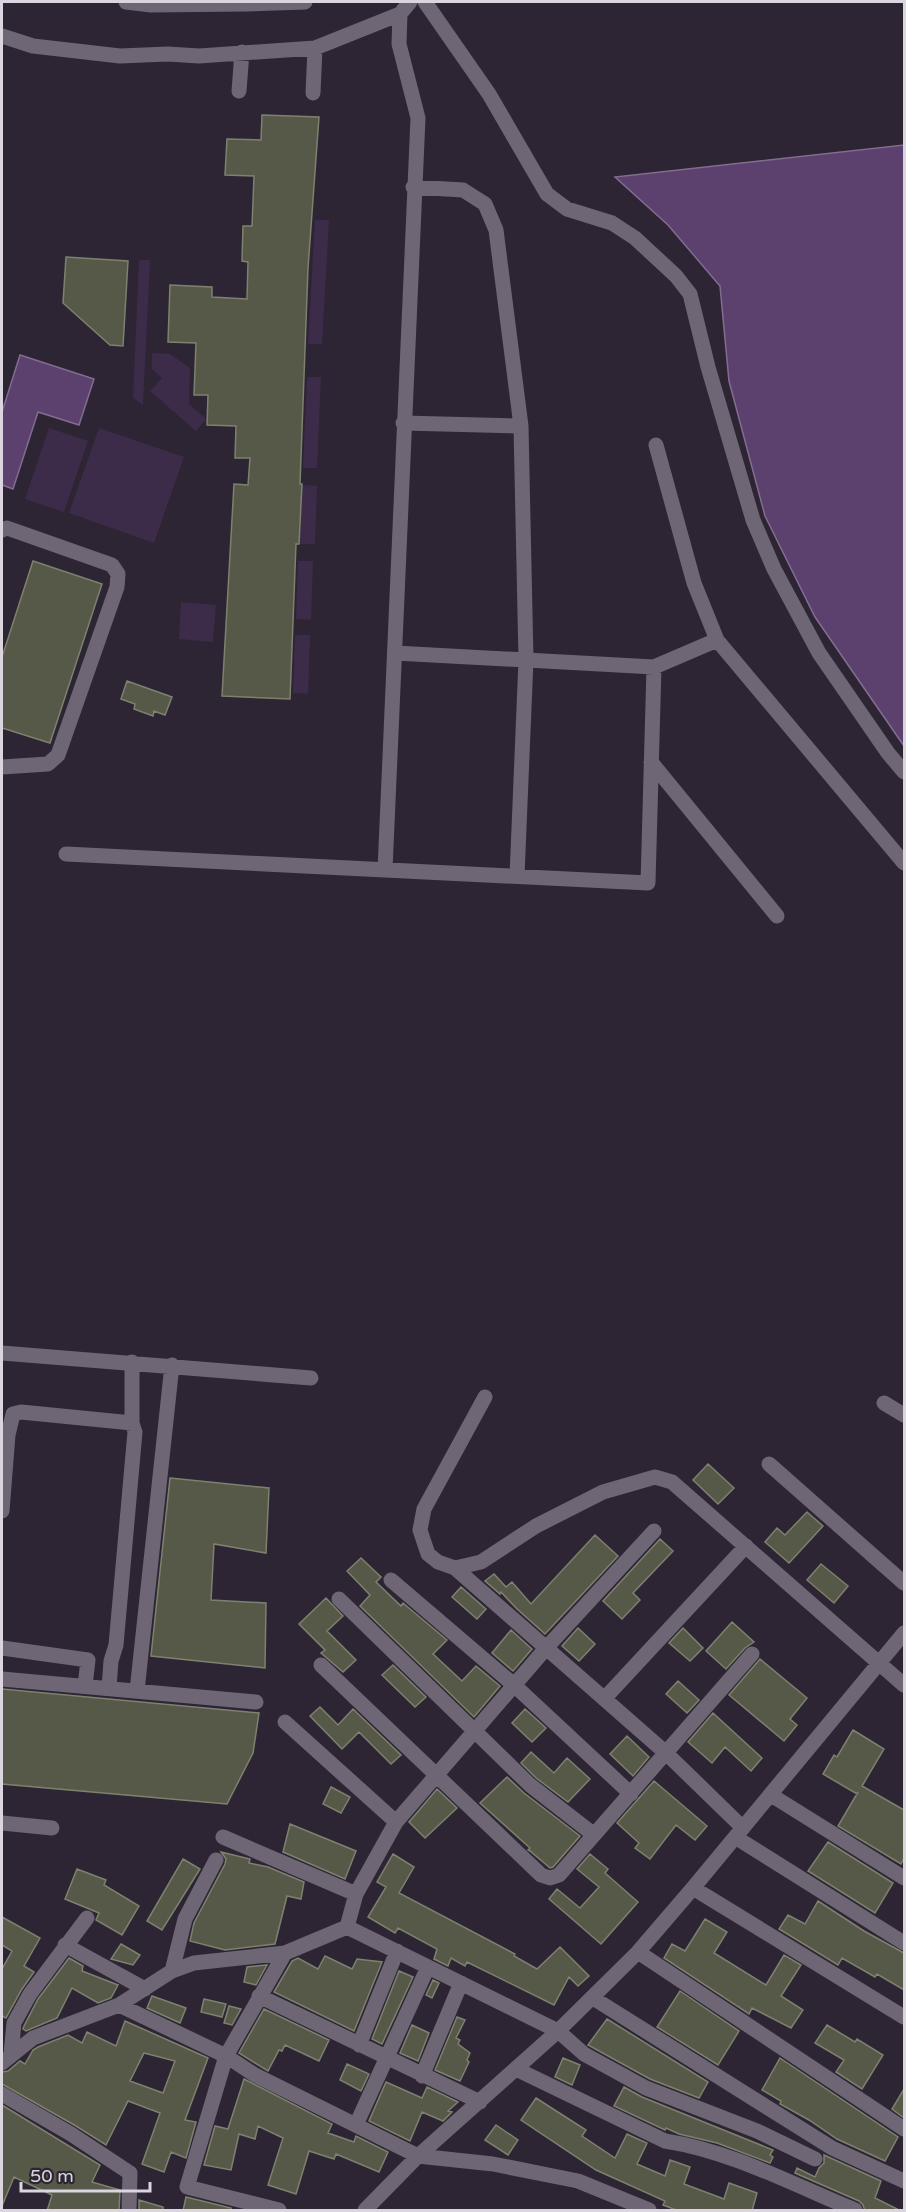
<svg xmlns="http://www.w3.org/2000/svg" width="906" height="2212" font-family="'Varela Round',sans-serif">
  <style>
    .green { fill: #3d2b4a }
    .water { fill: #5c416f; stroke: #826d90; stroke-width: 1.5 }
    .building { fill: #565948; stroke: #7e816f; stroke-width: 1.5; fill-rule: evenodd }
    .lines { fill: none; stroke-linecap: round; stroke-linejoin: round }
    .minor { stroke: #6e6575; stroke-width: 15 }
  </style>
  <rect width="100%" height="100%" fill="#2d2533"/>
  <path class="green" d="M315,220H329L322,344H308Z
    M139,260H150L143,405L133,398Z
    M152,353L170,354L190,368L189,404L206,419L196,431L150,391L162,378L152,369Z
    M307,377H321L317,468H303Z
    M49,428L88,441L64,512L25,499Z
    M99,428L184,457L154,543L69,513Z
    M302,485L317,486L315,544H300Z
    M298,561H313L311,620L296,619Z
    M181,602L216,605L213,642L179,639Z
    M295,635H310L308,694L293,693Z"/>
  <path class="water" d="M904,145V746L815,617L765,516L729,381L720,286L668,225L615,177Z
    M20,355L94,379L79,425L38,412L13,489L2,485V412Z"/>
  <path class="building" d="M262,115L319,117L308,268L300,484H302L299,544H296L290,699L222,696L234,484L248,485L250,458H235L236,426L207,425L208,395H194L196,343L168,342L170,285L212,287V297L247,299L248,262L242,261L243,226H252L254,176L225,175L227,139L261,140Z
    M66,257L128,261L123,346L110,345L63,303Z
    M33,561L102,584L50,743L2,728V657Z
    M127,681L172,697L165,715L154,711L153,716L134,709L135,704L121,699Z
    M708,1464L734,1488L718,1504L693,1480Z
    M170,1478L269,1488L266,1553L214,1544L211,1600L266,1603L265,1668L151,1656Z
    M807,1512L823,1526L789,1563L765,1542L777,1528L785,1535Z
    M595,1535L618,1556L545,1634L516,1608L501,1592L500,1594L485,1581L494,1574L506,1587L512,1582L531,1604Z
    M660,1539L673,1551L633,1593L640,1600L622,1619L603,1601Z
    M361,1558L381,1577L376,1582L401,1606L403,1603L447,1640L433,1654L462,1681L476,1666L500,1686L474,1717L360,1606L370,1595L347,1571Z
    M821,1564L848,1586L834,1603L807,1580Z
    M461,1587L486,1609L477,1619L452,1597Z
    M326,1598L343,1616L327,1631L356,1660L343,1672L321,1653L325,1650L299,1624Z
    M732,1622L754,1642L745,1648L726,1669L706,1651Z
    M578,1628L595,1644L579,1661L562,1646Z
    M683,1628L703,1648L690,1661L669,1643Z
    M511,1630L532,1649L513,1671L492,1653Z
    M760,1659L807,1698L790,1719L797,1725L784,1741L729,1695Z
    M393,1665L426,1697L415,1707L382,1675Z
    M678,1681L699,1700L687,1713L666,1694Z
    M2,1689L259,1713L253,1753L227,1804L2,1784Z
    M320,1707L338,1725L353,1709L401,1755L391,1764L359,1732L342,1749L310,1716Z
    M525,1709L546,1728L532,1742L512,1723Z
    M713,1713L762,1758L751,1771L725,1747L712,1763L688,1742Z
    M853,1730L884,1749L862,1786L904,1810V1858L901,1864L838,1826L858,1792L857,1794L823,1774L834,1755L837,1757Z
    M627,1736L649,1757L633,1776L610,1754Z
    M531,1752L554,1773L567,1758L590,1779L568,1802L536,1778L521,1763Z
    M507,1777L524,1793L580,1836L553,1867L550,1868L530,1851L528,1850L530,1848L480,1803Z
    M654,1781L707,1826L695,1840L676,1825L650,1859L635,1848L639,1843L617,1823Z
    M331,1787L350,1797L341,1813L323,1804Z
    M437,1789L457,1808L425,1838L409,1822Z
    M290,1824L356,1851L345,1879L283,1852Z
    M828,1842L893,1883L875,1913L808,1871Z
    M221,1852L250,1859L249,1863L268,1867L304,1882L301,1899L287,1896L275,1944L225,1950L190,1941L194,1923L225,1864L226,1859Z
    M393,1854L414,1867L399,1893L515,1954L514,1956L537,1969L560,1947L589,1976L578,1986L569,1977L554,2005L467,1962L465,1966L451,1958L448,1966L434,1959L437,1949L398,1928L395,1933L368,1917L386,1887L377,1882Z
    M590,1854L608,1869L605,1873L638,1902L601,1944L549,1899L557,1889L580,1908L599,1887L577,1869Z
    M183,1859L200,1869L162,1930L147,1921Z
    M77,1869L106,1880L104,1885L139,1906L122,1935L96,1920L99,1913L65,1899Z
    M818,1901L864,1931L904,1953V1990L877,1974L875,1977L842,1958L838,1965L779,1929L788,1915L805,1924Z
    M2,1917L40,1938L24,1966L34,1972L22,1989L6,2018L2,2016V1969L12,1951L2,1945Z
    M705,1919L727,1932L714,1953L766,1985L784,1955L801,1965L781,1996L803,2010L791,2028L752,2008L749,2014L664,1958L672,1944L685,1951Z
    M121,1944L140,1955L133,1965L111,1959Z
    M325,1956L352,1969L357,1959L382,1962L354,2031L274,1992L292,1961L298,1958L318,1969Z
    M69,1958L83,1966L82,1971L118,1985L111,1998L98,2003L72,1988L57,2018L26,2031L23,2029L24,2026L38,1999Z
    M267,1965L256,1985L244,1982L247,1967Z
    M399,1971L413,1977L382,2044L372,2039Z
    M433,1980L439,1983L432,1998L426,1995Z
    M680,1991L739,2031L718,2065L657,2027Z
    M152,1996L186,2008L180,2023L147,2008Z
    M204,1999L226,2004L222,2017L201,2012Z
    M229,2006L241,2009L232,2025L224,2023Z
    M264,2009L329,2040L319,2061L285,2045L282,2051L279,2050L268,2071L239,2053Z
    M457,2017L465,2020L456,2038L460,2040L458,2044L470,2053L467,2060L469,2062L460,2081L435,2070Z
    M607,2019L708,2082L699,2098L650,2079L588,2045Z
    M125,2021L208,2058L185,2120L196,2122L186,2158L171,2152L164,2172L142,2164L160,2113L128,2101L106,2145L76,2126L2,2084V2072L8,2071L20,2061L25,2064L33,2050L38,2047L68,2035L82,2043L87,2032L116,2046ZM144,2053L175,2061L163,2093L130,2081Z
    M412,2025L429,2033L418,2061L400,2053Z
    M827,2025L855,2042L857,2039L883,2055L862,2089L836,2072L844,2060L815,2043Z
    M563,2058L580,2065L572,2085L555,2077Z
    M780,2058L898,2137L885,2161L837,2139L809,2120L780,2104L781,2101L762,2090Z
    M347,2064L369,2074L361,2091L340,2080Z
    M244,2079L332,2124L328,2133L354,2142L356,2136L388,2152L379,2172L336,2154L334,2159L309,2151L296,2194L268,2185L283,2138L258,2126L255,2139L239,2134L231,2170L204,2165L215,2126L228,2129Z
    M386,2082L422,2098L427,2087L458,2102L448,2111L452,2112L443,2121L422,2112L410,2141L369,2121Z
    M624,2087L642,2097L773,2150L770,2155L773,2157L770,2163L717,2143L679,2134L666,2128L665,2130L614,2106Z
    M904,2089V2118L892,2109Z
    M536,2098L586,2130L582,2136L615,2158L627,2134L647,2143L637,2164L665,2176L670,2160L690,2167L684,2184L724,2199L729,2183L757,2193L752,2211H679L663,2205L665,2201L596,2170L521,2120Z
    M2,2105L100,2165L92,2182L120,2190L119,2211H47L52,2195L14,2177L2,2206Z
    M496,2125L518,2140L508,2155L485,2140Z
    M824,2155L881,2181L875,2198L901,2211H865L863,2205L859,2201L795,2173L797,2168L815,2177L819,2168L824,2163Z
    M186,2197L231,2208V2211H183Z
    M139,2200L163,2207V2211H139Z"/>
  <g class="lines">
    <path class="minor" d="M126,2L151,5L247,4L305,2
      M425,2L489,94L547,194L567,209L612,223L635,238L676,276L690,294L708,367L753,520L774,569L819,653L888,753L904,772
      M2,36L33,46L120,56L168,54L199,56L315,48L400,14L410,2
      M239,91L242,52
      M313,93L315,48
      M413,187L463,190L485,204L496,230L521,426L526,660L517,876
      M403,423L521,426
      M2,530L7,528L112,565L118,574L117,587L58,755L48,764L2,767
      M717,640L904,863
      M395,653L654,667L717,640L694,583L656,445
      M651,762L777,916
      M66,854L648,883L654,667
      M385,870L418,118L399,44L400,14
      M2,1353L311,1378
      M485,1397L424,1509L420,1530L428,1554L438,1562L455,1568L481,1562L536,1526L603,1492L655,1477L672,1482L904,1685
      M884,1403L904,1415
      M132,1423V1362
      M769,1464L904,1583
      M2,1511L8,1435L13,1414L21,1412L132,1423L135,1432L116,1645L111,1661L109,1688
      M455,1568L666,1753L743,1828
      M391,1580L514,1685L631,1794
      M339,1599L530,1785L593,1834
      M2,1648L88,1660L85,1686
      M321,1665L541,1875L550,1878L559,1875L752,1654
      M2,1679L256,1702
      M137,1691L172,1365
      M604,1699L746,1546
      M285,1722L396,1822
      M771,1795L904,1878
      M2,1823L52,1828
      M223,1837L356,1894
      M735,1837L904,1943
      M693,1888L904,2017
      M347,1927L356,1894L396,1822L547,1647L654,1531
      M65,1945L145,1989
      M638,1952L904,2129
      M172,1971L185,1919L216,1860
      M259,1996L480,2102
      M593,1998L832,2148L904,2181
      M119,2005L226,2056L255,2075L418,2156L493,2164L578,2181L649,2210
      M359,2045L397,1951
      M11,2054L14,2023L30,1994L87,1918
      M2,2063L33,2038L119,2005L172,1971L194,1963L285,1953L347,1927L558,2031L584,2054L646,2088L757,2131L815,2159
      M516,2069L665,2141C731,2151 794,2185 855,2210
      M422,2076L461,1983
      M2,2094L71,2134L130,2173L129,2210
      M356,2125L428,1967
      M279,2210L187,2187L226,2056L285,1953
      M365,2210L418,2156L558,2031L638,1952L693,1888L904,1633"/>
  </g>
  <rect width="906" height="2212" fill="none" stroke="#dad5de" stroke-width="6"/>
  <path d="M21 2182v9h129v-9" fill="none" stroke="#dad5de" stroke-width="3"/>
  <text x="30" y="2182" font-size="18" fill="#dad5de" stroke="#2d2533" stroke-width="4.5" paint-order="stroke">50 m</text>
</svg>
